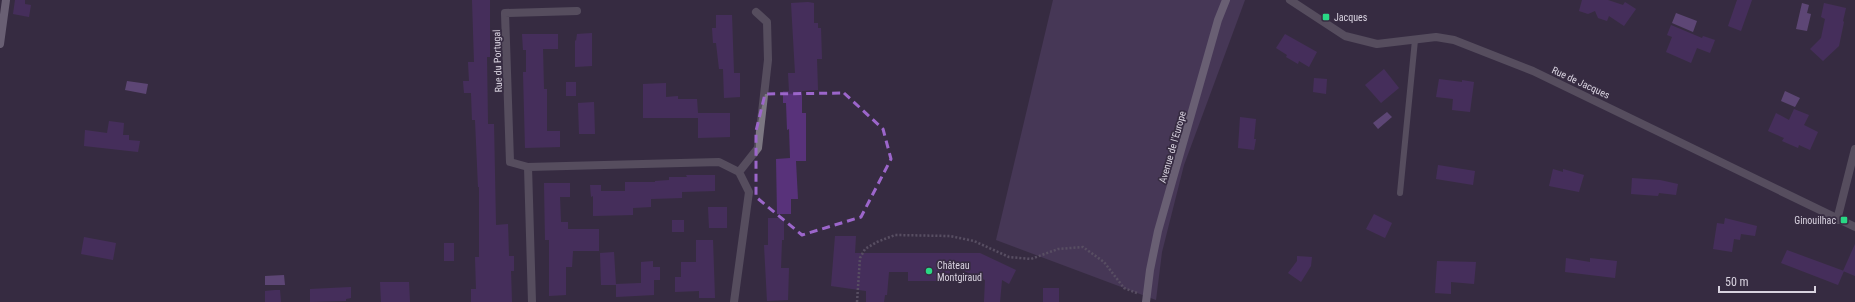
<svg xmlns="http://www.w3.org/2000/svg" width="1855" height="302" font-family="'Roboto Condensed',sans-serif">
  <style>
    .green { fill: #5a4570 }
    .water { fill: #8d67b3 }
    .building { fill: #58327a }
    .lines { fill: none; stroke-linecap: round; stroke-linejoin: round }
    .path { stroke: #81798b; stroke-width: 2.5; stroke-dasharray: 2 2; stroke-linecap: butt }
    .lane { stroke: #7c7782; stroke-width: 6 }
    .street { stroke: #7c7782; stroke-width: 8 }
    .secondary { stroke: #a69eb0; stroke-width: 8 }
    .marked { fill: none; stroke: #9c66cb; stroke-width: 3; stroke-dasharray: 8 5; stroke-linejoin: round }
    .poi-dot { fill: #29d885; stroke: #372c42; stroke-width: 1.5 }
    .labels { text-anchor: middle; stroke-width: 3.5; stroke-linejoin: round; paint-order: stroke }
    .poi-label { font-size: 10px; fill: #d9d3e0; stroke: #372c42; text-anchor: start }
    .street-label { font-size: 10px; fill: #d9d3e0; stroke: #372c42 }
  </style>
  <rect width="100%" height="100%" fill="#372c42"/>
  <path class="green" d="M1053,0H1245L1184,165L1162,252L1156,300L996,240Z"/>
  <path class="water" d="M1802,3L1809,5L1807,13L1811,14L1807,31L1796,29Z
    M1676,13L1697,21L1693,32L1672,23Z
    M127,81L148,84L146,94L125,90Z
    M1785,91L1800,98L1795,107L1781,101Z
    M1387,112L1392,117L1378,129L1373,123Z
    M284,275L285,285H265V276Z"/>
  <path class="building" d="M15,0H25V4L31,5L29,17L13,14Z
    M472,0H490V57H487L488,124H494L496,225L508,224L509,256H514V271H511L512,302H471V289H476L475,257H479V187H478L475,120H472L471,93H464L463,81H469L468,62H474Z
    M1582,0H1608L1623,5L1625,2L1636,9L1624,26L1609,16L1607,21L1598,18L1595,11L1588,14L1579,11Z
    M1737,0H1752L1741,31L1728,26Z
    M808,2L814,3V23H818V28H821L822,59H817L818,90L802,91V113H806V161H796L798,199H791V214H777L776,159L790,158L789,129L787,130L786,103H783V91H789L788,73H795L791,3Z
    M1824,3L1846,8L1843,21L1844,22L1839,46L1823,61L1810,49L1821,38L1825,19L1821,17Z
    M716,15H732L734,73H740V97L724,98L723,69H719L716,43H713L712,28H716Z
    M1671,25L1702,38L1703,36L1715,40L1710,53L1697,48L1691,63L1666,52L1672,37L1667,35Z
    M592,33V66L575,67V40L576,41L577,34Z
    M522,34H558V49H543L544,89H547V131H560V147L525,148L523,72H526V50H523Z
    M1285,34L1317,52L1309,67L1299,61L1298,64L1286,57L1287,55L1276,48Z
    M1384,69L1399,88L1381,103L1365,85Z
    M1314,78L1327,79L1326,94L1313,92Z
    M1439,79L1462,82V80L1474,82L1470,112L1452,110L1453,99L1436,97Z
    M566,82H576V96H566Z
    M666,83V97L678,96V99H697L698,113H730V137L698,138V118H643V84Z
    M594,102L595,134H579L578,103Z
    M1794,109L1809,115L1804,125L1818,132L1810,150L1799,145L1798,148L1782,141L1784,138L1768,131L1776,113L1789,120Z
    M1240,117L1256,119L1254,139H1256L1254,150L1238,148Z
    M109,121L124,123L123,135H129V140L140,141L138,152L84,146L85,130L107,133Z
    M1438,165L1475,171L1473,185L1436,179Z
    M1553,169L1563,172V169L1584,175L1579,192L1549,186Z
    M686,175H715V191L682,192V198L651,199V207L633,208V215L593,216V196L591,197L590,185H601V191H625V182H655V181L669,180V177H687Z
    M1632,178L1660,180L1678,184L1676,195L1659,193L1658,196L1631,194Z
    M544,183H570V197H560L561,222H568V229H599V251H573L572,267H566V295L549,296V240H545Z
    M708,207H727V228H709Z
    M1374,214L1392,223L1385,238L1366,229Z
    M768,218H784V240H782L781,268H789L788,300L767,301L764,245H768Z
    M1725,218L1757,226L1755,236L1741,234L1740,240L1734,239L1732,252L1713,249L1717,223L1724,224Z
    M672,220H684V232H672Z
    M835,236H856L855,253H980L1016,270L1009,284L1002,280L1000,302H984L985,280L950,265V281H908V272H889L887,295H885L884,302H866V291L831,286Z
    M84,237L116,243L113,260L81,254Z
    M696,240H713L715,298H699V291L675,292V277H681V262H696Z
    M444,243H454V261H444Z
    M1855,244V276L1843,271Z
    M1787,250L1844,271L1838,285L1781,263Z
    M614,252L616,285H601L600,253Z
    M1297,256L1312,257L1311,266L1301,282L1288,273L1297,261Z
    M1566,258L1590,262V258L1617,261L1615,278L1565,272Z
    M653,261V267H660V280H654V295L616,297V284L641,283V262Z
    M1437,261L1476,262L1474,284L1451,282V294L1435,293Z
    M380,282H409L410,302H381Z
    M351,287V298L346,299V301L310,302V289Z
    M1043,288H1059V302H1043Z
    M275,290H280L281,302H265V291Z"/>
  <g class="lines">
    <path class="path" d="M857,302L860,258L865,249L877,242L895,235L950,236L974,241L1009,257L1031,259L1058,249L1083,247L1104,262L1124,288L1137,293"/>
    <path class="lane" d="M1400,193L1415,40"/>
    <path class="street" d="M1290,0L1345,36L1377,44L1436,37L1454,40L1533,71L1855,227
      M528,167L510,162L505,13L577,11
      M739,172L758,148L768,60L767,22L756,12
      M1837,220L1855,149
      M532,302L528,167L719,162L739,172L749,192L734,302"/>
    <path class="secondary" d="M0,44L6,0
      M1146,302L1150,270L1158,231L1218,20L1226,0"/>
  </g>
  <path d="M0 0H1855V302H0ZM844,93L883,129L891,159L861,217L802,235L756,197V131L765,94Z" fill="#372c42" fill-opacity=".55" fill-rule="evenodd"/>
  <path class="marked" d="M844,93L883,129L891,159L861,217L802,235L756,197V131L765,94Z"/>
  <g class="poi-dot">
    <rect x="1322" y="13" width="8" height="8" rx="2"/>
    <rect x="1840" y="216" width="8" height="8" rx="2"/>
    <circle cx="929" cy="271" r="4"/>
  </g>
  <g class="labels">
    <g class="poi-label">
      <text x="1334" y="21">Jacques</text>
      <text x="1836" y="224" text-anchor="end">Ginouilhac</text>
      <text x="937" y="269">Château<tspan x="937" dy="12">Montgiraud</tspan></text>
    </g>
    <g class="street-label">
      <text transform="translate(497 61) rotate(-92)" y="4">Rue du Portugal</text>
      <text transform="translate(1581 82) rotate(25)" y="4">Rue de Jacques</text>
      <text transform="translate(1172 147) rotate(-74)" y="4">Avenue de l'Europe</text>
    </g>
  </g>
  <path d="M1719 286v6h96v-6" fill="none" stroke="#d9d3e0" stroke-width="2"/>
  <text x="1725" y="286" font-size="12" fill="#d9d3e0" stroke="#372c42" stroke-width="3" paint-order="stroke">50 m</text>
</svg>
